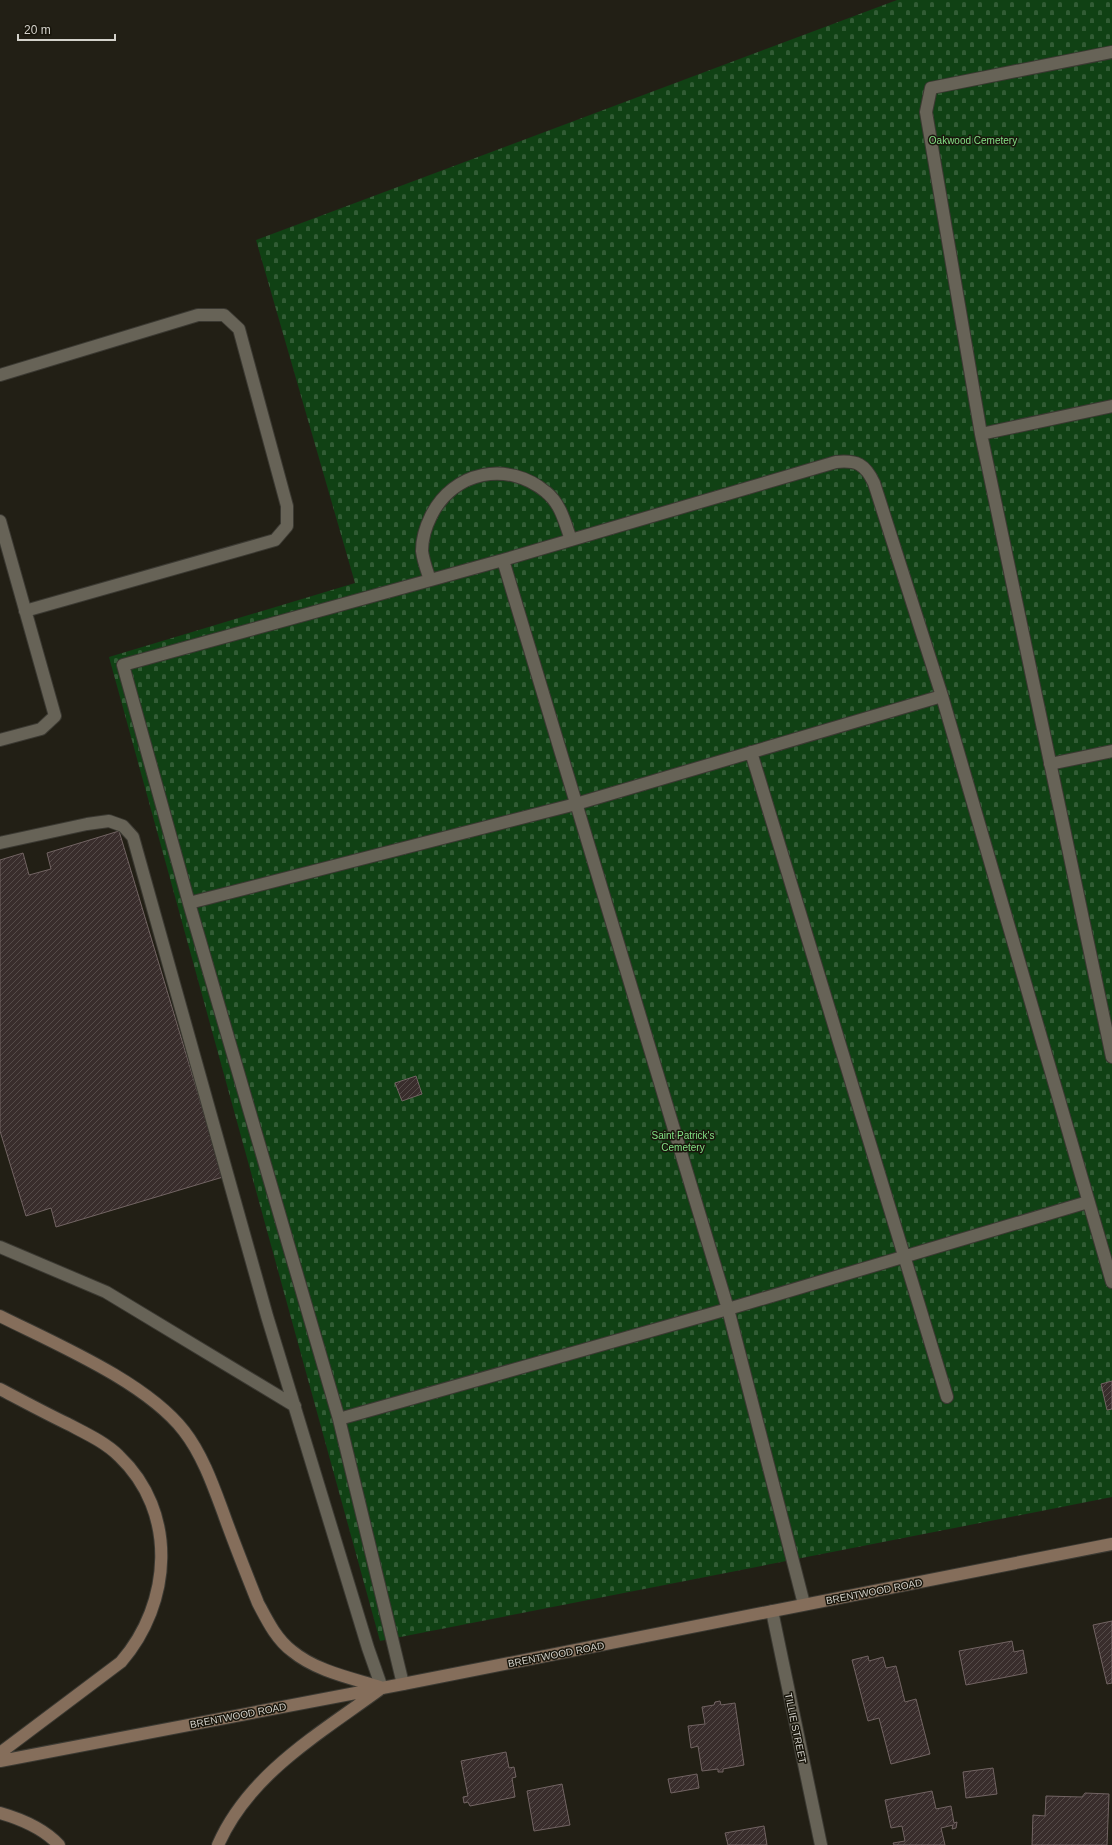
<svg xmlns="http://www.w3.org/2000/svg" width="1112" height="1845" font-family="Arial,sans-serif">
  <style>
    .cemetery { fill: url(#cemetery-stones) }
    .building { fill: url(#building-hatch); stroke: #726463 }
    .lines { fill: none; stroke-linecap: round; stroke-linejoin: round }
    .lane-casing { stroke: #3b3932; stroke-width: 14 }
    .street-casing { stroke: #3b3932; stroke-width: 14 }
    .secondary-casing { stroke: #3b3932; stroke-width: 14 }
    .lane { stroke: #676357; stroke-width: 12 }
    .street { stroke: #676357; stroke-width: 12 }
    .secondary { stroke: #856e5b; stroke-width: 12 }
    .labels { text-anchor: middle; stroke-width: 3; stroke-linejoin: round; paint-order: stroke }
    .park-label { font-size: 10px; fill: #83e085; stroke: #19160c }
    .street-label { font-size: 10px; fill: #d4d2cb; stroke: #19160c }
  </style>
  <defs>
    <pattern id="cemetery-stones" width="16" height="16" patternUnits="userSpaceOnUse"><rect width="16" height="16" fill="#104114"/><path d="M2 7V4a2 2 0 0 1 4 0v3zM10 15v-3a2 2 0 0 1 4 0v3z" fill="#325c35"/></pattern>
    <pattern id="building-hatch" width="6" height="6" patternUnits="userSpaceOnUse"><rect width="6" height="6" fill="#392d2c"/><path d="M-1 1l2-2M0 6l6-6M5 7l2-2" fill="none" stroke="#554b49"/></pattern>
  </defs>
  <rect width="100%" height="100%" fill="#221f15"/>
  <path class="cemetery" d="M897,0H1112V1497L380,1641L109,657L355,583L256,240Z"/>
  <path class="building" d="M119,831L223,1177L56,1227L51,1208L26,1216L0,1131V860L23,853L29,875L51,869L47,853Z
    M416,1076L422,1094L402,1101L395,1083Z
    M1112,1381V1409L1107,1410L1101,1384Z
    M1112,1621V1683L1107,1684L1093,1625Z
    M1012,1641L1014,1652L1023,1650L1027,1673L966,1685L959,1651Z
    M868,1656L869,1661L883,1657L886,1668L896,1666L905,1702L916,1699L930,1754L891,1764L879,1718L868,1721L852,1660Z
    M720,1701L721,1705L735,1703L744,1765L723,1769V1772H718V1769L702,1771L698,1746L691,1748L688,1726L705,1724L702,1707L714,1705L715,1702Z
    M506,1752L509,1768L514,1767L516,1777L512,1778L515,1797L470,1806L468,1802L464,1803L463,1797L468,1796L461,1761Z
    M993,1768L997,1794L966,1798L963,1772Z
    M697,1774L699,1788L671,1793L668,1779Z
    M562,1784L570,1825L534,1831L527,1791Z
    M932,1791L936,1809L951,1806L954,1823L957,1822L956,1828L952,1829L953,1825L941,1828L945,1845H894L893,1843L905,1841L902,1826L891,1828L885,1800Z
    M1085,1793L1109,1794L1107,1845H1032L1033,1815L1045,1816L1046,1796L1082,1797Z
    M764,1826L767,1845H728L725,1833Z"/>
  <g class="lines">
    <g class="lane-casing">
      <path id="lane" d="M1112,52L931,88L926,112L981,434L1112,1057
        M0,375L198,315H224L239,329L287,506V526L275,540L25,611
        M981,434L1112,406
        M0,521L55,716L41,729L0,740
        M430,580C427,571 423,560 422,551C422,539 426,526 431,516C453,471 508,460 546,492C561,504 565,523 571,540
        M942,696L874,483C865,464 857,460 836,462L503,560L728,1309L1088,1202
        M751,752L947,1397
        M1050,764L1112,751
        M0,843L87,824L109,821L123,826L133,837L267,1316L368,1648L382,1688
        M189,903L123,665L503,560
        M0,1247L106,1292L295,1406
        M339,1419L189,903L576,804L942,696L1112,1282
        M403,1684L339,1419L728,1309L804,1604"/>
    </g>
    <g class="street-casing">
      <path id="street" d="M772,1611L821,1845"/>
    </g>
    <g class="secondary-casing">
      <path id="secondary" d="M0,1316C56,1344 146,1382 184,1431C202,1454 213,1485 223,1512C234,1543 246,1573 258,1603C267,1620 276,1639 292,1651C316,1671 351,1678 380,1687
        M0,1389C23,1401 45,1413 68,1424C85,1433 105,1442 119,1456C178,1512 172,1603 121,1662L0,1753
        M0,1761L403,1684L1112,1544
        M0,1813C21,1819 44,1829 59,1845
        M218,1845C249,1774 319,1734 379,1690"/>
    </g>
    <use href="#lane" class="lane"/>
    <use href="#street" class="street"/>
    <use href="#secondary" class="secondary"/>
  </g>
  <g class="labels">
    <g class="park-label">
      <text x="973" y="144">Oakwood Cemetery</text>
      <text x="683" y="1139">Saint Patrick's<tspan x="683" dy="12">Cemetery</tspan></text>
    </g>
    <g class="street-label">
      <text transform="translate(874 1591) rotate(-11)" y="4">BRENTWOOD ROAD</text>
      <text transform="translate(556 1654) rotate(-11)" y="4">BRENTWOOD ROAD</text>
      <text transform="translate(238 1715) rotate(-11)" y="4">BRENTWOOD ROAD</text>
      <text transform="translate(796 1728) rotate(78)" y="4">TILLIE STREET</text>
    </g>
  </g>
  <path d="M18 34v6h97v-6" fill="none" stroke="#d4d2cb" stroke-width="2"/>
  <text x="24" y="34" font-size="12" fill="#d4d2cb" stroke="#19160c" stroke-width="3" paint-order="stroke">20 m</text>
</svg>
